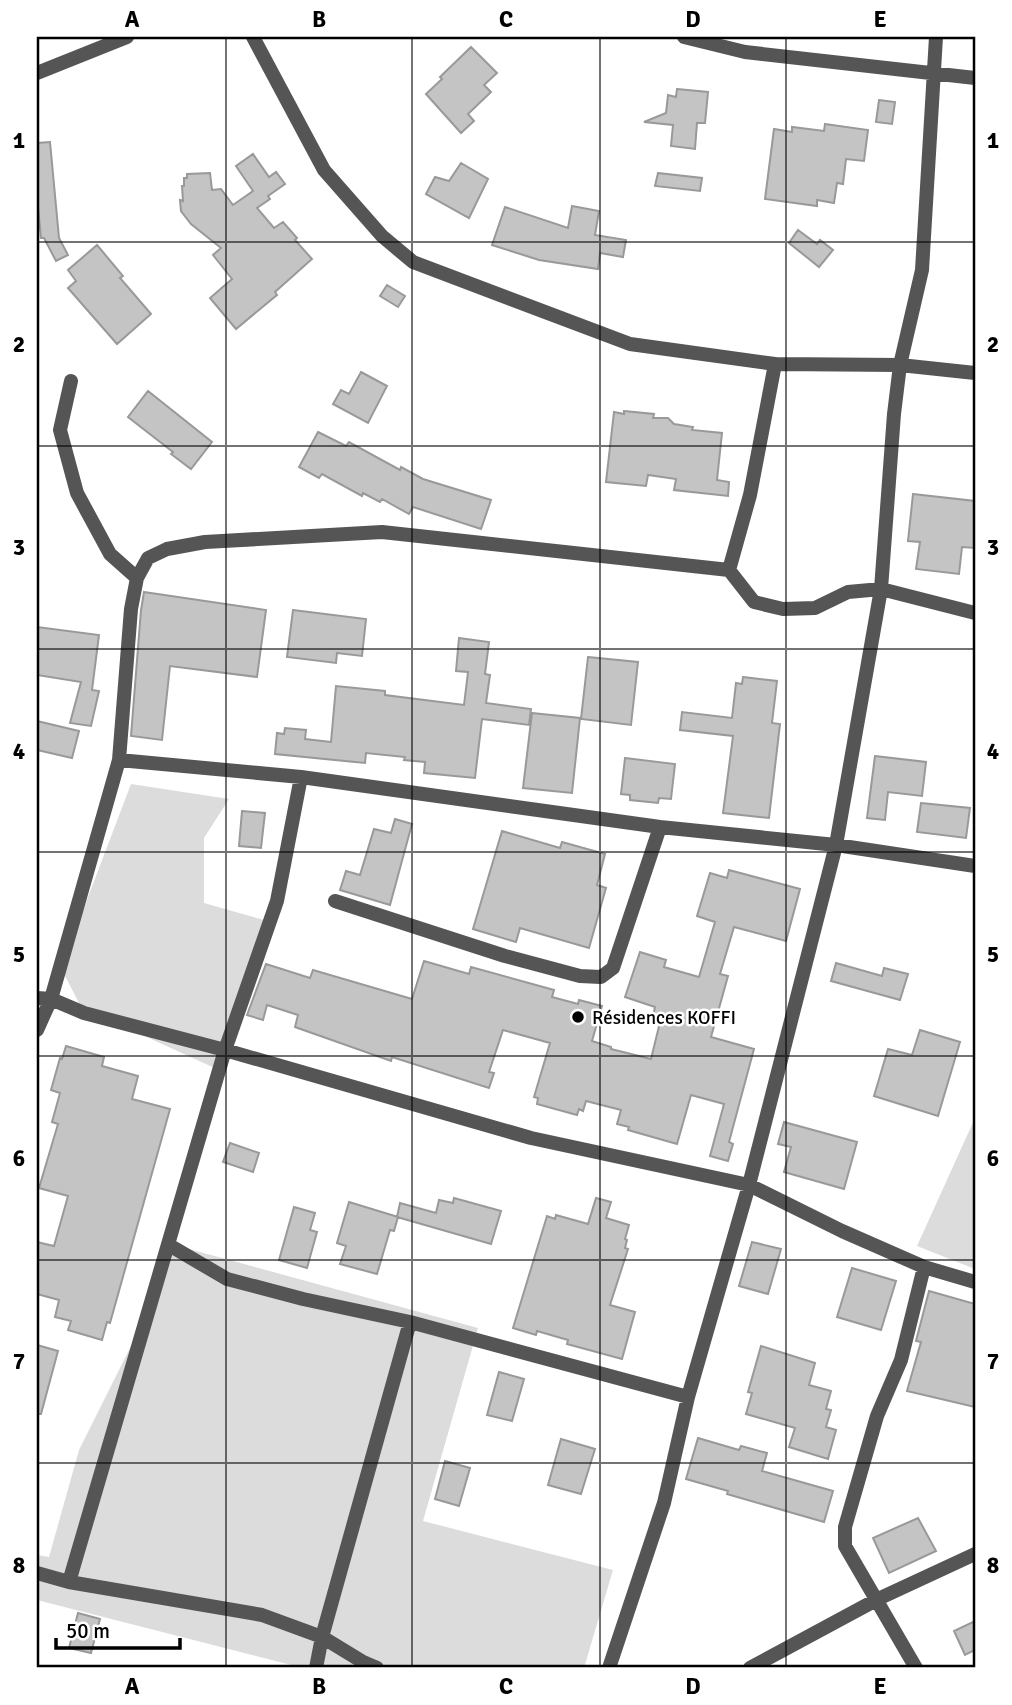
<svg xmlns="http://www.w3.org/2000/svg" width="1012" height="1705" font-family="Signika,sans-serif">
  <style>
    .green { fill: #dcdcdc }
    .building { fill: #c4c4c4; stroke: #999; stroke-width: 2 }
    .lines { fill: none; stroke-linecap: round; stroke-linejoin: round }
    .street { stroke: #555; stroke-width: 14 }
    .grid { fill: none; stroke: #000; stroke-width: 2; stroke-opacity: 0.55 }
    .poi-dot { fill: #000; stroke: #fff; stroke-width: 2.5 }
    .labels { text-anchor: middle; stroke-width: 5; stroke-linejoin: round; paint-order: stroke }
    .poi-label { font-size: 19px; fill: #000; stroke: #fff; text-anchor: start }
    .neatline { fill: none; stroke: #000; stroke-width: 2.5 }
    .grid-label { font-size: 23px; text-anchor: middle; font-weight: bold; fill: #000 }
  </style>
  <rect width="100%" height="100%" fill="#fff"/>
  <path class="green" d="M131,784L229,799L204,838V903L264,920L219,1070L81,1007L61,968Z
    M975,1118V1269L917,1246Z
    M167,1243L478,1328L423,1521L613,1570L584,1668H303L37,1600V1555L49,1557L79,1450L143,1322Z"/>
  <path class="building" d="M471,47L497,73L484,85L491,92L468,114L474,121L461,133L426,94L442,79L440,77Z
    M677,89L708,92L705,123H697L695,149L671,146L673,125L644,122L666,113L668,95L676,97Z
    M879,100L895,102L892,124L876,122Z
    M825,124L868,130L864,161L846,159L843,184L837,183L834,203L817,200V206L765,199L774,129L792,132V127L824,131Z
    M50,142L59,238L68,255L56,261L44,238H41L37,197V143Z
    M253,154L269,177L276,172L285,184L268,196L270,199L257,208L274,228L283,222L297,238L295,240L312,259L275,292L277,295L236,329L210,298L232,279L213,255L221,248L191,224L181,211L180,200L183,201L182,186H184V178H187V174L210,173L212,190L221,189L233,205L253,191L236,166Z
    M461,163L488,179L469,218L426,194L435,177L449,181Z
    M658,173L702,178L700,191L655,186Z
    M572,206L599,211L595,235L626,240L623,257L600,253L598,269L539,260L492,245L505,207L568,228Z
    M798,230L817,244L820,240L833,250L819,267L789,243Z
    M97,245L123,276L120,278L151,314L117,344L68,288L76,281L68,270Z
    M387,285L405,296L398,307L380,296Z
    M361,372L387,386L368,423L333,404L341,390L349,394Z
    M148,391L212,442L191,469L171,454L173,452L128,417Z
    M624,411L654,414L653,418H668L674,424L693,427L692,430L722,433L717,480L729,482L728,496L674,490L676,479L648,475L646,486L606,482L614,412L624,414Z
    M318,432L346,446L349,442L400,470L401,467L423,479L491,500L481,529L413,507L409,514L382,499L380,502L363,493L362,496L322,474L319,478L299,467Z
    M913,494L975,501V548L962,547L959,574L916,569L920,542L908,541Z
    M144,592L266,610L257,677L170,666L162,740L131,736L141,610Z
    M293,610L366,619L362,656L337,653L336,663L287,657Z
    M37,627L99,635L92,690L99,691L91,726L70,723L81,682L37,675Z
    M459,638L489,642L485,674L490,675L486,703L531,709L529,725L482,719L475,778L424,773L425,762L404,760L405,757L366,753L365,763L275,754L277,733L284,734L285,728L306,730L305,739L331,742L336,686L385,691V695L464,705L468,672L456,671Z
    M588,657L638,662L631,725L581,719Z
    M743,677L777,681L772,723L780,724L769,818L723,813L733,736L680,730L682,712L732,718L736,683L742,684Z
    M532,713L580,718L572,793L523,788Z
    M37,721L79,731L72,758L37,750Z
    M875,756L926,762L922,796L888,792L885,820L867,818Z
    M625,758L675,764L671,799L659,798L658,803L630,800V795L621,794Z
    M921,803L970,808L966,838L917,832Z
    M242,811L265,813L261,848L239,846Z
    M395,819L412,824L390,905L340,890L346,871L360,875L374,829L391,833Z
    M502,831L560,848L562,842L605,854L597,885L606,888L589,948L520,928L516,942L473,929Z
    M729,870L800,889L786,941L734,927L720,974L728,976L711,1037L754,1049L729,1142L733,1144L728,1161L710,1156L724,1104L691,1095L677,1144L628,1130L629,1127L617,1124L621,1110L586,1101L583,1111L579,1109L577,1115L537,1104L538,1098L534,1097L550,1043L503,1030L489,1072L494,1073L489,1088L392,1057L391,1061L295,1027L298,1015L267,1005L263,1020L247,1015L266,964L310,978L313,970L412,999L424,961L469,974L471,967L554,990L552,997L578,1004L579,1000L602,1006L592,1041L611,1047V1049L651,1059L661,1018L653,1016L655,1007L625,997L640,952L666,960L664,967L699,977L715,922L697,916L710,873L727,878Z
    M836,963L882,976L884,968L908,974L900,1000L831,981Z
    M920,1030L960,1042L938,1116L874,1096L888,1049L912,1055Z
    M66,1046L104,1057L102,1066L138,1076L132,1099L170,1109L110,1323L107,1322L102,1340L68,1330L71,1321L55,1317L59,1300L37,1294V1242L54,1246L68,1196L39,1188L58,1124L52,1122L60,1093L51,1090L60,1058L62,1059Z
    M784,1122L857,1142L844,1189L784,1172L791,1147L778,1144Z
    M230,1143L259,1153L253,1172L223,1162Z
    M454,1198L501,1211L491,1244L397,1217L400,1203L436,1213L439,1200L453,1203Z
    M596,1198L611,1202L606,1218L629,1225L625,1239L627,1240L625,1248L628,1249L610,1305L635,1312L622,1359L567,1344L568,1340L537,1331L536,1335L513,1328L547,1216L555,1219L556,1215L588,1224Z
    M349,1202L398,1217L394,1231L390,1230L377,1274L340,1264L346,1246L337,1243Z
    M294,1207L315,1213L310,1230L317,1232L307,1268L279,1260Z
    M752,1242L781,1249L768,1294L739,1286Z
    M852,1268L896,1281L881,1330L837,1317Z
    M929,1291L975,1304V1407L907,1391L921,1342L916,1341Z
    M37,1345L58,1351L41,1414H37Z
    M761,1346L815,1363L809,1385L831,1391L826,1409L831,1410L826,1427L836,1430L828,1459L789,1447L795,1428L746,1414L752,1393L748,1392Z
    M499,1372L524,1379L512,1421L487,1415Z
    M698,1438L739,1450L741,1446L767,1453L762,1471L833,1491L824,1522L727,1494L728,1491L686,1479Z
    M561,1439L595,1449L581,1494L548,1485Z
    M445,1461L470,1468L459,1506L435,1499Z
    M918,1518L936,1551L889,1573L873,1538Z
    M78,1613L100,1619L91,1653L69,1648Z
    M975,1621V1650L965,1655L954,1631Z"/>
  <g class="lines">
    <path class="street" d="M253,37L324,170L382,236L413,262L630,344L775,364L900,365L975,373
      M684,37L745,52L975,78
      M37,73L127,37
      M71,381L60,430L77,493L110,554L137,578
      M729,570L750,495L775,364
      M119,760L301,777L660,827L836,845L975,866
      M301,777L277,901L225,1050L531,1138L749,1185L842,1231L924,1267L975,1282
      M335,901L505,956L580,976L601,977L613,968L660,827
      M37,998L51,999L84,1013L225,1050L69,1582L262,1615L322,1637L363,1662L377,1668
      M37,1030L51,999L119,760L131,609L137,578L148,558L167,549L205,542L382,532L729,570L754,602L783,609L815,608L848,592L881,589L975,613
      M169,1245L227,1279L303,1299L410,1322L688,1397
      M37,1573L69,1582
      M316,1668L322,1637L410,1322
      M609,1668L664,1503L688,1397L749,1185L836,845L881,589L894,414L900,365L922,270L936,37
      M750,1668L878,1599L975,1554
      M916,1668L845,1546V1527L877,1416L901,1360L924,1267"/>
  </g>
  <path class="grid" d="M226,37V1668M412,37V1668M600,37V1668M786,37V1668M37,242H975M37,446H975M37,649H975M37,852H975M37,1056H975M37,1260H975M37,1463H975"/>
  <circle class="poi-dot" cx="578" cy="1017" r="7"/>
  <g class="labels">
    <g class="poi-label">
      <text x="592" y="1024">Résidences KOFFI</text>
    </g>
  </g>
  <rect width="1012" height="1705" fill="none" stroke="#ffffff" stroke-width="77"/>
  <path d="M56 1638v10h124v-10" fill="none" stroke="#000000" stroke-width="3.5"/>
  <text x="66" y="1638" font-size="21" fill="#000000" stroke="#ffffff" stroke-width="5" paint-order="stroke">50 m</text>
  <rect x="38" y="38" width="936" height="1628" class="neatline"/>
  <g class="grid-label">
    <text x="132" y="27">A</text>
    <text x="319" y="27">B</text>
    <text x="506" y="27">C</text>
    <text x="693" y="27">D</text>
    <text x="880" y="27">E</text>
    <text x="19" y="148">1</text>
    <text x="993" y="148">1</text>
    <text x="19" y="352">2</text>
    <text x="993" y="352">2</text>
    <text x="19" y="555">3</text>
    <text x="993" y="555">3</text>
    <text x="19" y="759">4</text>
    <text x="993" y="759">4</text>
    <text x="19" y="962">5</text>
    <text x="993" y="962">5</text>
    <text x="19" y="1166">6</text>
    <text x="993" y="1166">6</text>
    <text x="19" y="1369">7</text>
    <text x="993" y="1369">7</text>
    <text x="19" y="1573">8</text>
    <text x="993" y="1573">8</text>
    <text x="132" y="1694">A</text>
    <text x="319" y="1694">B</text>
    <text x="506" y="1694">C</text>
    <text x="693" y="1694">D</text>
    <text x="880" y="1694">E</text>
  </g>
</svg>
